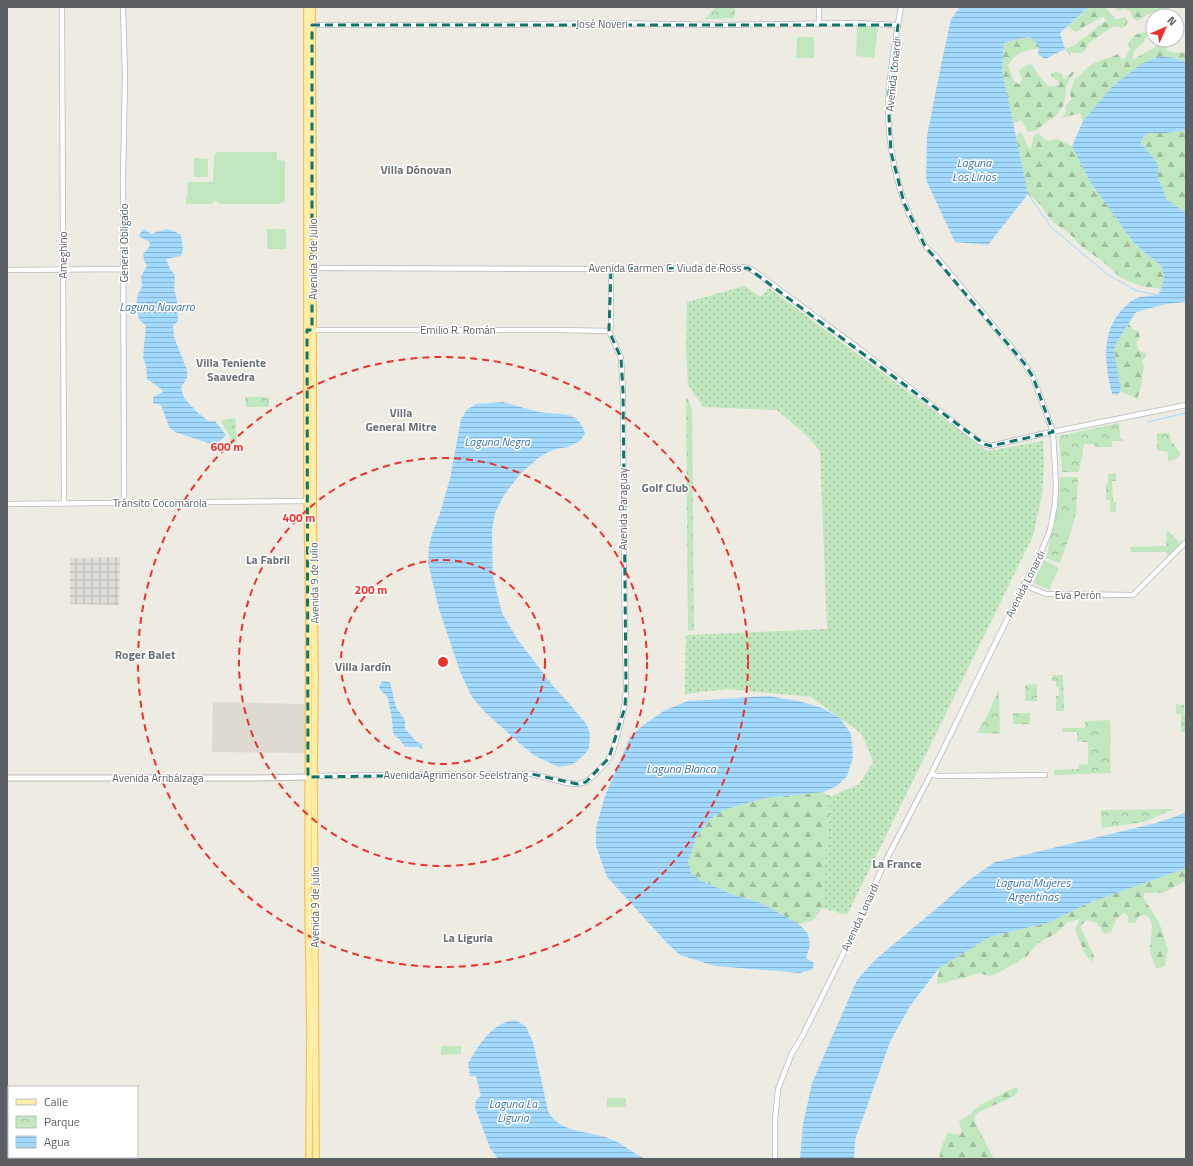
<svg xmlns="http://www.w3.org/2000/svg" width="1193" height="1166" font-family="'Titillium Web',sans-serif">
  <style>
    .industrial { fill: url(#industrial-grid) }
    .education { fill: #dedad1 }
    .grass { fill: url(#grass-dots) }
    .forest { fill: url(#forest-firs) }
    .park { fill: url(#park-crowns) }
    .pitch { fill: #c0e7be }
    .water { fill: url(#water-rules) }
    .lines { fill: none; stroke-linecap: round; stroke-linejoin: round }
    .stream { stroke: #a2daff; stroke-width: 1 }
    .tertiary-casing { stroke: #b5b9be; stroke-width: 6 }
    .secondary-casing { stroke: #b6bac0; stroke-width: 7 }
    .primary-casing { stroke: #f5c355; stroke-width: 8 }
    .tertiary { stroke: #fff; stroke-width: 4.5 }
    .secondary { stroke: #fff; stroke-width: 5 }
    .primary { stroke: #ffeea7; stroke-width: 5.5 }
    .marked { fill: none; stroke: #0f766e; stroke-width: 3; stroke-dasharray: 8 5; stroke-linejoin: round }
    .ring { fill: none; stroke: #ee3129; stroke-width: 2; stroke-dasharray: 7 5 }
    .labels { text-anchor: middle; stroke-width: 3; stroke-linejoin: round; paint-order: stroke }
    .street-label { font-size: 11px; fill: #5b5f64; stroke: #fff }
    .water-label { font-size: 12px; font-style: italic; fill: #3a75ab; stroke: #fff }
    .neighbourhood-label { font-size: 12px; font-weight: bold; fill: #6c7176; stroke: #fff }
    .centre { fill: #ee3129; stroke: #fff; stroke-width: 2 }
    .ring-label { font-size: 12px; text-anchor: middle; font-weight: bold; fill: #ee3129; stroke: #fff; stroke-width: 3; stroke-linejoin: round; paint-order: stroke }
  </style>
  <defs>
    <pattern id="industrial-grid" width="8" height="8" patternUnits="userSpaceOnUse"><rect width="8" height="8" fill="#dfddd7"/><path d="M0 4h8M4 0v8" fill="none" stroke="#b8b6b2"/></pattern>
    <pattern id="grass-dots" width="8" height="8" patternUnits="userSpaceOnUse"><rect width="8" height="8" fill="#c0e7be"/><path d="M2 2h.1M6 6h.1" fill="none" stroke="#9fbe9e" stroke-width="1.8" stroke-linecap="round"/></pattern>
    <pattern id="forest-firs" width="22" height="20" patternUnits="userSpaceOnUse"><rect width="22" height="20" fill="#c0e7be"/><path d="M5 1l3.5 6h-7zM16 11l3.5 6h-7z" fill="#9fbe9e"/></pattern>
    <pattern id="park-crowns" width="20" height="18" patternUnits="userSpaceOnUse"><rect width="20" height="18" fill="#c0e7be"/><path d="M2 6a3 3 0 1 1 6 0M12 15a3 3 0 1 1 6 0" fill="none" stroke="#9fbe9e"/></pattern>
    <pattern id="water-rules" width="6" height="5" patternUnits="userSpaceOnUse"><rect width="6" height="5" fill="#a2daff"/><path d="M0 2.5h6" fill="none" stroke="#87b4d2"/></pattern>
  </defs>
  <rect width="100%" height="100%" fill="#eeebe3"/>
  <path class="industrial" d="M120,557L119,605L70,604V558Z"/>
  <path class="education" d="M213,702L305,704V753L212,752Z"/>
  <path class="grass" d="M745,286L760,297L769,288L987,451L1043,441L1044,465L1042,495L1033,536L847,915L822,908L830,797L859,784L873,762L862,734L811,697L727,689L685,694L686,635L827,629L820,451L806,435L777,410L703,407L688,385L686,347L687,302Z"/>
  <path class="forest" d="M1091,7H1105L1112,15L1115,19H1119L1125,17L1128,21L1126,25L1122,28L1114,26L1089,43L1083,53H1077L1071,52L1070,56L1065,49L1075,45L1082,39L1087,36L1098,26L1107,21L1103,17L1085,26L1077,32L1072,30L1068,26L1085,10Z
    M1113,7H1168L1169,9L1168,13L1155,11L1137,21L1133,18L1130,11L1124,9L1119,11Z
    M1149,31L1143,43L1134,51L1132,60L1163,43L1164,40H1177L1171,44L1166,50C1172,53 1179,54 1186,52V62L1174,58L1114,85L1083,121L1080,113L1062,118L1066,112L1065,107L1071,99L1070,93L1074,80C1080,76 1085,69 1091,65C1099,60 1109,58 1118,54L1122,60L1126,57L1130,49L1128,43L1135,35Z
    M1029,37L1040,45L1038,48C1023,52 1016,51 1008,66L1013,79L1016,83L1020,84L1022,79L1020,74L1019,71C1023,67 1027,63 1033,65C1035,72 1043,82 1049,86L1060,85L1058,81L1052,77L1051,74L1056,72L1061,73L1064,79L1072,72H1075L1070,78L1066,87L1065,99L1063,106L1054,118L1047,121L1037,130L1028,132L1021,120L1013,124L1002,70L1004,43L1022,38Z
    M1186,130V213L1167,200L1158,177V165L1153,157L1141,143L1143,137L1148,133H1166Z
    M1020,131C1025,136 1025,143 1030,149L1032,146L1033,136L1039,133C1045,140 1046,143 1056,139L1072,146L1089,180L1134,243L1162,267L1164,277L1161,289L1141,286L1121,278L1106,264L1080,245L1070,234L1056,224L1047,215L1041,205L1028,194L1016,137Z
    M1129,324L1134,330L1138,331L1140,338L1136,342L1139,351L1147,354L1145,358L1142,360L1144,366L1142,377L1141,387L1137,399L1121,391L1114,350L1117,342Z
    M823,792L830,796L822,908L813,920L799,924L761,903L728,893L700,880L691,873L688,862L696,838L707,822L723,810L765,798Z
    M1186,868V881L1162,893H1144V899L1159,922L1168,949L1165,966L1156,969L1150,952L1152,926L1150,918L1145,915L1139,916L1135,923H1128V916L1124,913L1116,919L1111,932L1104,934L1097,923L1087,920L1080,926L1094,956L1092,962L1085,954L1075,930L1080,919L1068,922L1056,933L1037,944L1027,956L998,973L990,976L978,973L968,977L937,984L939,968L990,937L1050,922L1086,904Z
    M1016,1087L1018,1091L1014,1096L977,1113L974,1120L994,1159H939L942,1145L948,1133L960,1135L962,1132L959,1121L970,1114L980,1105Z"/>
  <path class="park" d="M715,7H735V18L705,19Z
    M245,397H269V407H246Z
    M686,397L689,401L692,411L694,630L688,631Z
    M235,418L237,446L231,444L230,436L221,422L223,420Z
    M1119,423L1120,438L1123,439V441H1112V447H1095L1094,444H1084L1079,472H1062L1059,436Z
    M1157,433H1170L1171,443H1173L1181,454L1174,460L1168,461V452L1157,450Z
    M1116,473V481H1112L1113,502H1116V512H1110V500H1106V484H1108V474Z
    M1060,477H1078L1076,514L1069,538L1060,563L1046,558L1058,505Z
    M1167,530L1180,543L1181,545L1170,557H1168L1166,552H1131L1130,547L1166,546Z
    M1052,675H1063L1064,711H1056V696H1059V687H1056V681H1052Z
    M1037,684V701H1025V685Z
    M999,689L1000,734L977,733L988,714Z
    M1176,704L1184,705V714H1186V732H1181V714H1176Z
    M1013,713H1030V724H1013Z
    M1109,720L1111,773L1054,775V770L1079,769V765L1088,764V742H1077V732H1062L1063,728H1085V721Z
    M1174,809L1144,822L1102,828L1101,810Z"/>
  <path class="pitch" d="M857,25L878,28L874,58L856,56Z
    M797,37H814V58H796Z
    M217,152H277V160L285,161V199L284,203L282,202L280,204H219L216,201L215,202L213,199V204H186V198H187L188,182H213L214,155Z
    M194,158L208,159V177H194Z
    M267,229H286V249H267Z
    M1059,510L1074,514L1069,533L1054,529Z
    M1044,560L1059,568L1049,590L1033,583Z
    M1110,721L1111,746L1098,747V722Z
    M441,1046H461V1054L441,1055Z
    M607,1098H626V1107H607Z"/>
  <path class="water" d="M960,7H1091L1085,10L1060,33L1065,49L1045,59L1038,54L1039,45L1030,37L1022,38L1004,43L1002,70L1028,194L988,245L955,242L926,180L927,136L941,65L951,19Z
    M1160,56L1174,58L1186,62V130L1166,133H1148L1143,137L1141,143L1153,157L1158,165V177L1167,200L1186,213V302L1166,304L1136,312L1117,342L1114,350L1121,391L1117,395L1112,394C1105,366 1101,335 1120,312C1125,306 1130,301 1137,298C1143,296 1152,296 1158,295L1161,289L1164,277L1162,267L1134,243L1089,180L1072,146L1083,121L1112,87L1141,64Z
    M144,229L151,234C166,229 167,227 181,235L183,250L181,256L166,259L170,269L175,275L174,289L177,300L178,321L173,326L174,337L187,370V378L181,387L184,398L196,411L208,421H215L226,435L219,442L208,443L175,432L169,427L161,405L153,403V397L163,392L161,389L147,379L146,366L143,357L146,326L139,319L136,306L138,294L142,287L141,276L147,266L144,260L143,254L150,246L149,241L138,236Z
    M503,402C515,405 527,410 539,412C558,416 579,408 585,434L580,441L568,447L556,449L546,453L537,459L521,473L504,495L495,513L492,531L493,577L502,613L518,640L553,686L568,702L587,725L590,735L589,748L585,754L577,761L571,765L559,767L535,756L519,743L485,712L472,697L461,674L447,633L438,606L428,562L429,547L431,537L440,513L450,479L461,419L467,410L476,404Z
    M382,681L390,682L396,707L405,720V729L417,742L422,744V750L419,747H405L401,741L394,735L393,731L392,720L388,698L379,688Z
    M768,696L799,701L822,708L840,718L851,734L853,757L847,776L837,786L823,792L765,798L723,810L707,822L696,838L688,862L691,873L700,880L728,893L761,903L799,924L808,934L810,945L806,958L814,963L813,969L800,973L715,966L680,955L667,943L607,877L596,846V828L605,796L630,737L642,726L665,710L688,701Z
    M1186,812V868L1086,904L1050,922L990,937L939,968L910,1006L890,1042L855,1140L854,1159H800L803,1124L812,1083L857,980L876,959L943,903L969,880L995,862L1156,823L1174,817Z
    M515,1020L522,1024L526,1027L533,1042L548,1111C560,1135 592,1130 613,1140C625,1145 634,1154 646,1159H498L490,1148L475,1108L476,1100L481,1096L476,1076H470L468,1063C480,1044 491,1023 515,1020Z"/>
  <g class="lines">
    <path class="stream" d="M1028,194L1051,227L1107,274L1137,291L1158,295
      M1148,422L1186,413"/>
    <g class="tertiary-casing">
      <path id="tertiary" d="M62,7L64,504
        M123,7L125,76L123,178L124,503
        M819,23V7
        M310,25H495L605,23L723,25L854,23L898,25
        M310,268L611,269L743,267L748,268L754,271L861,350L978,441L984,444L991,446L1042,434L1186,405
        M7,270L124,269
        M311,330H557L609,331
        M7,504L309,501
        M1024,585L1046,594L1133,595L1186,542
        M931,774L937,776L1045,775
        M312,776L478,774H532L567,783L577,784L586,782L595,774L606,763L613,751C618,730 626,709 626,687L624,575L623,391L621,358L609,331L611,326V269
        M775,1159V1120L778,1089L792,1053L802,1037L852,936L884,864L931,774L1024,585L1039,557L1050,530L1055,505L1056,485L1053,432L1033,377L1024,363L935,255C932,253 929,250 926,247C922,242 920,234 916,228C896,192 885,133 889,92C891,64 896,35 901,7"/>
    </g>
    <g class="secondary-casing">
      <path id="secondary" d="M7,778H250L308,777"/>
    </g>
    <g class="primary-casing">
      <path id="primary" d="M307,7V486L309,612L308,887L310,1032L309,1159
        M312,7L313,207V501L315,678L314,775L316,1159"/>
    </g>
    <use href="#tertiary" class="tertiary"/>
    <use href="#secondary" class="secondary"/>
    <use href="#primary" class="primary"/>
  </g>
  <path class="marked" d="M312,25H898L889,92V118L891,152L904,203L925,246L1024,363L1033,377L1053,432L991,446L984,444L748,268L611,269L609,331L621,358L623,391L626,687L625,707L609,758L586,782L577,784L532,774L308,777L307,330H312Z"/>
  <g class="ring">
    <circle cx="443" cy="662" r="102"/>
    <circle cx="443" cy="662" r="204"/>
    <circle cx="443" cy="662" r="305"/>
  </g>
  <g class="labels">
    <g class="street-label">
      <text x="602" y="28">José Noveri</text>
      <text transform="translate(893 75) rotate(-84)" y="4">Avenida Lonardi</text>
      <text transform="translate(124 243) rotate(-90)" y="4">General Obligado</text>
      <text transform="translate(63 255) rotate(-90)" y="4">Ameghino</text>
      <text transform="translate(313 259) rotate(-90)" y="4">Avenida 9 de Julio</text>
      <text x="665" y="272">Avenida Carmen C. Viuda de Ross</text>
      <text x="458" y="334">Emilio R. Román</text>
      <text x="160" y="507">Tránsito Cocomarola</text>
      <text transform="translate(623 509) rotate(-90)" y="4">Avenida Paraguay</text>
      <text transform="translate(314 583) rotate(-91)" y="4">Avenida 9 de Julio</text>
      <text transform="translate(1025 584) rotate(-63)" y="4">Avenida Lonardi</text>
      <text x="1078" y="599">Eva Perón</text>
      <text x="456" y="779">Avenida Agrimensor Seelstrang</text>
      <text x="158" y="782">Avenida Arribálzaga</text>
      <text transform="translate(315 907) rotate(-90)" y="4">Avenida 9 de Julio</text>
      <text transform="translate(860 917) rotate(-65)" y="4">Avenida Lonardi</text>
    </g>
    <g class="water-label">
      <text x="974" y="167">Laguna<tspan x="974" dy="14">Los Lirios</tspan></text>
      <text x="157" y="311">Laguna Navarro</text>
      <text x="497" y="446">Laguna Negra</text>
      <text x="681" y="773">Laguna Blanca</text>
      <text x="1033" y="887">Laguna Mujeres<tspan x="1033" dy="14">Argentinas</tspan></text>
      <text x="513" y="1108">Laguna La<tspan x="513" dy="14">Liguria</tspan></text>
    </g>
    <g class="neighbourhood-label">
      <text x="416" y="174">Villa Dónovan</text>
      <text x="231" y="367">Villa Teniente<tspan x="231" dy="14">Saavedra</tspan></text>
      <text x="401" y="417">Villa<tspan x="401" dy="14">General Mitre</tspan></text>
      <text x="665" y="492">Golf Club</text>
      <text x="268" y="564">La Fabril</text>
      <text x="145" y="659">Roger Balet</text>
      <text x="363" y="671">Villa Jardín</text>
      <text x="897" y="868">La France</text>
      <text x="468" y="942">La Liguria</text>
    </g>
  </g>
  <circle cx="443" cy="662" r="6" class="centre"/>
  <g class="ring-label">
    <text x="227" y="451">600 m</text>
    <text x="299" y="522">400 m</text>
    <text x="371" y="594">200 m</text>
  </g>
  <rect width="1193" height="1166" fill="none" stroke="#5b5f64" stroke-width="16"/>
  <rect x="8" y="1086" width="130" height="72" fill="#ffffff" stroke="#bdbfc1"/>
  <rect x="16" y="1099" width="20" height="6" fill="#ffeea7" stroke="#bdbfc1"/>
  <text x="44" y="1106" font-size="12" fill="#5b5f64">Calle</text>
  <rect x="16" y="1116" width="20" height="12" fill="url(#park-crowns)" stroke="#bdbfc1"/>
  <text x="44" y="1126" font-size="12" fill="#5b5f64">Parque</text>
  <rect x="16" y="1136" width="20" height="12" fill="url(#water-rules)" stroke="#bdbfc1"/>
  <text x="44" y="1146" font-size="12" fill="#5b5f64">Agua</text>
  <g transform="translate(1165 28) rotate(45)"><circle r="19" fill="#ffffff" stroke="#bdbfc1"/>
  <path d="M0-3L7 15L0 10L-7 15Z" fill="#ee3129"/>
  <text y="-6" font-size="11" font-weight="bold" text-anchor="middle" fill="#5b5f64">N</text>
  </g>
</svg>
